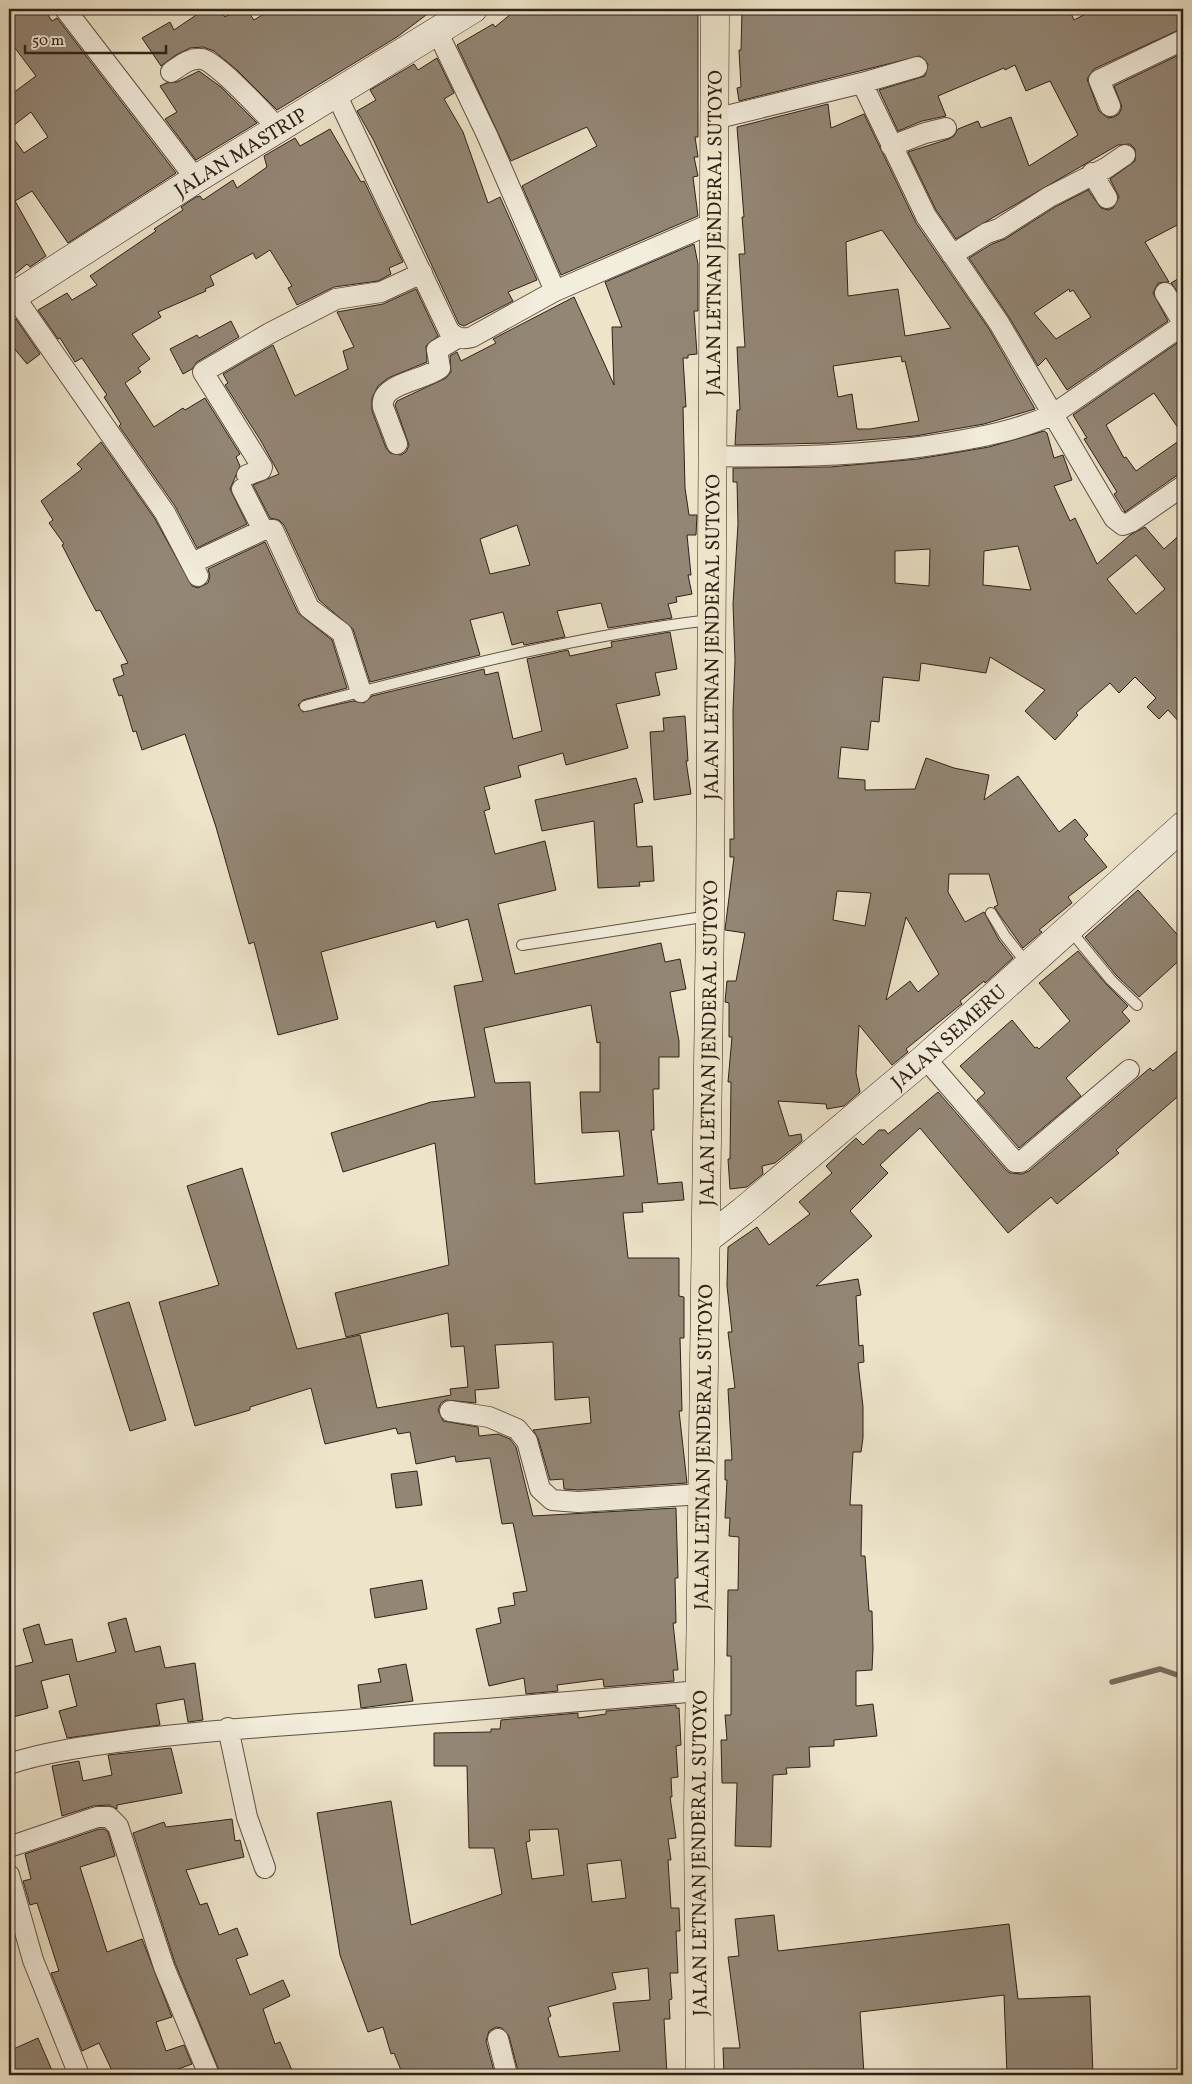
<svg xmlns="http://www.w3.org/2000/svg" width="1192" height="2084" font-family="Vollkorn,serif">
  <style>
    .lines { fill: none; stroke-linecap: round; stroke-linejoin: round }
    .stream { stroke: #7b6e5e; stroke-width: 5.5 }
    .building { fill: #938675; stroke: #312118; fill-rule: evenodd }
    .lane-casing { stroke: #605244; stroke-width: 12 }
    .street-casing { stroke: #605244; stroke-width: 22 }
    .secondary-casing { stroke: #312118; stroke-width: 29 }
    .primary-casing { stroke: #312118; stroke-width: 29 }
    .lane { stroke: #f3eddd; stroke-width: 10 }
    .street { stroke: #f3eddd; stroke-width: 20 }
    .secondary { stroke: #f3eddd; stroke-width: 28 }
    .primary { stroke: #ede4ca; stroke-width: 28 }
    .labels { text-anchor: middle; stroke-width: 4; stroke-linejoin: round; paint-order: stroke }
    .street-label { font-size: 20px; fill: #312118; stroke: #f3eddd }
  </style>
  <rect width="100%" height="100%" fill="#ede4ca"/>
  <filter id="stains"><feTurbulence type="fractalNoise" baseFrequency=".004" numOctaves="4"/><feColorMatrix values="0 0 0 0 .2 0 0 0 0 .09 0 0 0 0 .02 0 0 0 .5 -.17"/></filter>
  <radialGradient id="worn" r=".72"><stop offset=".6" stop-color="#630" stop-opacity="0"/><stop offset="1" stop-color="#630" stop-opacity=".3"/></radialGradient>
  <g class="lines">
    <path class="stream" d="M1112,1682L1160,1669L1183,1677"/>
  </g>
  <path class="building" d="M9,9H44L52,21L57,18L176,173L68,243L32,191L15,201L46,256L30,267L27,264L9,279V132L24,153L48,137L31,112L9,129V96L36,76L9,40Z
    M205,9H219L225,17L237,9H246L254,20L272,9H434L397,37L277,110L237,70L214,51L203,47L190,48L176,55L161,66L142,38L170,22L174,30Z
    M517,9H698V137H695L698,157H694L698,176L693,177L698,216L561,275L522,186L597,146L587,127L511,161L457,45L493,24L495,27Z
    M742,9H1069L1074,20L1095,9H1183V28L1094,69L1087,79L1099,111L1108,118L1114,117L1119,114L1122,107L1114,86L1183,53V222L1145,242L1169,282L1158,283L1153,293L1168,321L1067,390L1046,358L1038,366L1009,317L969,258L992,244L1005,239L1055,207L1088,190L1101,208L1108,210L1113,208L1119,197L1110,179L1135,161V149L1130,144L1118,145L956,239L936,210L908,152L949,139L954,136L958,129L978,121L981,128L1011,117L1029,166L1078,135L1050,81L1026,91L1015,65L1005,70L1004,68L938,96L946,116L922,121L898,131L879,90L925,76L928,64L920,56L739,101L737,88L741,87L739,50H741ZM1069,289L1070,292L1073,290L1091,317L1056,339L1034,313Z
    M437,58L454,93L444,99L463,132L488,203L500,197L537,280L508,292L513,301L464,326L459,324L374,141L357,111L376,100L370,90L414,64L418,70Z
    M199,71L221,87L257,123L196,160L165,119L177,112L160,86L166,83L177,82Z
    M828,104L831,128L864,114L916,223L989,329L1035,409L984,424L915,436L828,443L735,445L737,410H740L737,347H745L739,254H745L742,217H744L737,127ZM882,230L951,328L905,336L898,289L848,296L846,242ZM901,356L902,362L905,361L919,421L870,429H857L852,394L838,397L833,366Z
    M330,129L361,182L364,181L403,262L389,268L391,274L378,281L334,287L297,305L288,288L292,286L270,250L256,259L253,253L210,276L214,285L205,289L206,291L158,312L161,317L132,334L150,359L138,368L141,372L125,383L154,427L183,408L185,410L205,398L240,454L236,457L240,466L230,489L247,524L197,548L175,506L119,426L121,424L104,397L107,395L82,358L75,362L60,338L58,339L38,310L67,293L72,300L97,285L90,276L140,242L156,231L154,229L183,210L181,207L196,197L200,196L203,200L233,180L237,188L267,167L264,156L295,138L300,146Z
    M694,244L698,264V311H694L697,354L688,355V358H683L686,407H683L685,488L689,515H697L696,535H687L691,575H688L692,594L676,597L677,602L668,604L672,618L608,628L601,603L557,611L565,637L524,645L523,642L512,645L503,612L470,620L480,655L370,682L353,629L319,600L284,525L279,520L270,518L253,485L279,474L261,441L225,385L228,383L223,374L273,345L295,396L348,369L343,351L354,347L337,312L383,304L416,289L438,336L426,346L427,362L388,378L378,386L372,398V411L386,448L390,453L401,455L406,452L409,445L395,405L397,401L446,378L451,372L450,356L457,352L461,361L496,343L493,339L574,297L614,385L612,327H622L605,282ZM517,525L530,565L490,574L480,539Z
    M1183,276V300L1171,283Z
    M16,319L40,354L27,364L9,342V325Z
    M231,321L239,337L197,362L192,369L183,374L170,349L197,335L199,338Z
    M1183,339V435L1154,393L1106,425L1124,458L1126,457L1136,471L1183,438V474L1176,476L1125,512L1114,494L1117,492L1084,439L1087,438L1073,415Z
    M1044,431L1047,433L1054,458L1063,455L1072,480L1054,486L1070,521L1075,518L1097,564L1130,535L1145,527L1164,549L1183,532V726L1168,710L1159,719L1147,707L1156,698L1135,677L1119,693L1110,683L1076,713L1078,715L1055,740L1025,711L1045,690L990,657L986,673L921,663L919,681L883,677L879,722L871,721L868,750L841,747L838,778L865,780V790L915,789L926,758L954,768L989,775L984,800L1018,776L1059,832L1075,819L1088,835L1084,839L1107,867L1068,897L1072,903L1039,930L1042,932L1023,948L994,907L998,905L989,874H949L948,892L965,922L984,912L999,940L1013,958L985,983L984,981L960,1001L962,1004L959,1006L906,1049L908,1052L892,1065L859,1025L856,1073L860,1092L844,1106L827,1109L826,1104L778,1101L789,1136L801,1134L802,1141L775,1163L762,1166L763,1174L747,1187L730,1189L728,1159H730L731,1082H728L732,1037H729V1003L725,1002L727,981H736L745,933L725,930L734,857H730V839H734L733,711L735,660L733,604L738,524L737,482H733V468L830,467L918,459L989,447ZM1018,546L1031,590L983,585L984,551ZM930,549L929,586L895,583V551ZM1136,555L1165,589L1136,614L1107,579ZM837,891L871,893L865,926L833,920ZM906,917L939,974L918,992L910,981L886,1000Z
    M101,442L155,519L192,586L198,588L208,583L210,576L208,569L265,542L298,613L332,640L347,688L303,700L298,705L303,712L353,701L364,703L372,696L484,669L485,675L498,672L513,739L542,731L527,659L568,650L570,656L612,647L611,642L670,632L677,669L655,673L660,695L616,704L628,748L566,765L563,753L518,766L521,777L484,787L490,809L484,811L495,854L545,841L556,890L498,904L515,974L661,943L665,962L680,959L686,989L670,992L679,1041V1057H659V1089H653L654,1130H651L658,1184L682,1182L684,1200L642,1203L643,1212L623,1213L628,1258H679V1296L684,1297V1338H680L682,1411H679L687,1483L578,1490L564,1489L563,1479L550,1480L538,1438L533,1430L591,1423L589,1397L555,1400L553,1342L495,1345L499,1388L475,1390L476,1403L446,1400L441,1403L438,1410L443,1421L478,1427L479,1436L498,1434L510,1439L516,1447L533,1516L676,1508L678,1578H675L676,1623H673L678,1670H673L674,1681L604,1687L603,1679L557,1685L558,1691L526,1694L524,1678L489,1686L476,1629L501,1623L498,1608L515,1605L513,1593L527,1591L513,1523L502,1524L490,1458L456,1462L455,1456L416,1464L410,1432L398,1434L396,1428L325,1444L311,1388L250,1407V1410L195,1426L159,1302L219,1285L187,1186L242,1168L297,1349L360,1335L377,1408L451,1395L450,1389L468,1387L464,1346L451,1347L448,1313L346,1337L335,1293L449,1265L435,1143L343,1172L331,1133L431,1102L475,1097L454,986L483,981L468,919L437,928L435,921L321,952L338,1019L278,1035L254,942L249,944L216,827L185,734L142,750L136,731L133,732L122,695L119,696L113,679L124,675L121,665L128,663L100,610L96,611L85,590L62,545L64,544L49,523L53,520L41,501L82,469L77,464ZM591,1005L597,1043L600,1042V1092H580L582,1133L619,1131L624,1176L535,1184L530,1082L495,1083L484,1028Z
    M685,716L688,761H686L691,794L654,800L650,732L664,731L663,718Z
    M636,778L643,802L634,804L637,847L652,846L654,881L639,882L640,886L598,888L594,821L542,831L535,800Z
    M1138,890L1183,941V957L1139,997L1116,975L1085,937Z
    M1078,951L1106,984L1128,1006L1122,1012L1130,1021L1066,1078L1081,1096L1019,1148L977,1100L985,1093L960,1066L1012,1020L1035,1048L1037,1047L1039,1049L1070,1021L1039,983Z
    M1183,1046V1092L1116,1150L1119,1153L1057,1204L1051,1197L1008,1233L920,1128L880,1165L888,1173L850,1211L872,1236L816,1286L858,1279L861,1295L856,1296L859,1346L863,1345L864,1362L858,1363L863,1407V1438L861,1452H853L850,1505H862L861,1556H865L869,1611H872L873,1649L872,1670L856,1671V1706L873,1704L877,1736L834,1740V1746L809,1747L810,1767L786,1768L787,1774L773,1775L771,1847L735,1846L737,1783H722L721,1740H727L725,1715H731V1656H727L728,1590H738L739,1537L729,1536L730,1518H725L727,1480H725V1460H732L728,1389L735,1388L728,1332H732L727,1286L728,1247L757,1227L769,1245L810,1214L799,1202L832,1173L826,1166L856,1138L863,1145L879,1130H885L888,1134L938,1092L1006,1170L1010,1173L1022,1174L1029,1171L1150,1068L1153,1071Z
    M129,1302L166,1420L130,1431L93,1313Z
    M417,1471L422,1505L396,1508L391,1474Z
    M422,1580L427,1609L375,1618L370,1589Z
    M126,1618L135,1652L160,1646L165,1668L195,1663L203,1720L188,1722L184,1699L156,1704L160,1725L67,1738L59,1711L77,1706L69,1674L41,1681L48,1708L9,1718V1668L33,1662L23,1629L39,1624L45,1645L72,1639L77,1662L116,1652L108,1623Z
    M406,1664L413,1701L361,1708L358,1685L381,1682L378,1669Z
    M676,1705V1708H679L681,1745L676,1746L678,1777L671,1778L672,1797H670L676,1838L668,1839L671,1860H668L671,1908H679L680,1931H676L678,1973H670L672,1999L669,2000L670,2019H664L667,2075H561L560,2071L539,2075H519L509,2036L502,2028L496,2027L489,2031L486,2041L495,2075H403L394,2053L391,2054L383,2027L368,2032L340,1955L317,1813L391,1801L411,1925L502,1894L494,1848H469L467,1766H434V1733L491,1732V1729H500L501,1720L578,1713V1718L606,1714V1711ZM558,1829L564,1875L532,1879L526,1842L530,1841L529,1830ZM621,1860L626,1898L592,1902L587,1864ZM648,1968L650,2000L613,2003L620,2051L559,2057L548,2018L551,2016L548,2007L616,1989L612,1973Z
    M171,1748L182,1793L117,1805V1809L109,1805L93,1806L62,1816L52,1766L79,1761L83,1781L112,1775L108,1755Z
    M232,1819L235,1841L240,1840L244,1857L186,1870L200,1905L207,1903L219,1935L237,1928L248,1955L236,1959L250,1995L283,1980L290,1996L263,2009L275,2044L280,2042L294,2075H221L175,1963L133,1833L164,1822L166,1827Z
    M99,1829H104L108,1832L115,1856L80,1867L107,1952L142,1939L172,2017L156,2022L166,2051L184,2045L192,2064L162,2075H114L99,2043L82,2051L51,1973L59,1971L37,1903L30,1905L23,1881L31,1879L25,1854Z
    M774,1915L778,1951L1009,1924L1018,1999L1090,1996L1093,2075H1007L1004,1995L860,2012L864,2074L724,2075L723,2048H740L728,1957L739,1956L735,1919Z
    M38,2038L54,2075H9V2051Z"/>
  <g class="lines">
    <g class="lane-casing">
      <path id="lane" d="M305,706C438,672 573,636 710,620
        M991,913L1005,936L1028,965
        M1070,930L1111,980L1137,1005
        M522,945L709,916"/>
    </g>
    <g class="street-casing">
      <path id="street" d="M65,9L196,179
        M437,31L487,135L555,291L713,223
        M171,72C180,66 190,57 202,59C216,61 267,116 278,129
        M862,83L926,216L999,323L1114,518L1123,525L1131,522L1183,486
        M336,94L449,331C456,338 462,340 472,337L555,291
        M1110,106L1099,80L1183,40
        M714,119L862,83L917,67
        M891,146L925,133L946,128
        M1092,173L1107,198
        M952,255L987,233L999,229L1049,197L1106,168L1125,155
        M14,296L165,513L198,576
        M397,444L383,407C379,383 424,381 440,368L437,350L457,338
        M712,456C790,458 868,456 946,443C983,437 1018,430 1052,415L1180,327L1182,321L1165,293
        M247,475L261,470L262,467L203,372L270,333L336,299L381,292L422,273
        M242,489L263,530
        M192,563L263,530H273L309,608L342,633L361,692
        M925,1058L1015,1162H1021L1129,1070
        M450,1411L489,1417L517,1429L527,1441L540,1489L552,1500L578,1502L703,1494
        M228,1728L247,1817L265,1868
        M9,1764C48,1751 90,1746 131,1740C201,1731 271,1726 342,1721C462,1712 581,1701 700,1691
        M9,1847L97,1817H109L118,1826L164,1967L209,2075
        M9,1875L33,1960L79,2075
        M498,2039L507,2075"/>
    </g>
    <g class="secondary-casing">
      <g id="secondary">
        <path id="s1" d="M9,299L196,179L473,9"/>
        <path id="s2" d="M707,1239L743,1211L925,1058L1183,826"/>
      </g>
    </g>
    <g class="primary-casing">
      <g id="primary">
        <path id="s3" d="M700,2075L698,1814L710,916L715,9"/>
      </g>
    </g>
    <use href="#lane" class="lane"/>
    <use href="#street" class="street"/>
    <use href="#secondary" class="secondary"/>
    <use href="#primary" class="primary"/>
  </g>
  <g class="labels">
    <g class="street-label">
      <text dy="7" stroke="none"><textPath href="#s1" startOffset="274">JALAN MASTRIP</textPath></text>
      <text dy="7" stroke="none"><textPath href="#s3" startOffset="1842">JALAN LETNAN JENDERAL SUTOYO</textPath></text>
      <text dy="7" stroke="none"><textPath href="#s3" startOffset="1438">JALAN LETNAN JENDERAL SUTOYO</textPath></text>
      <text dy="7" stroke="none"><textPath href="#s2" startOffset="315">JALAN SEMERU</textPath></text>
      <text dy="7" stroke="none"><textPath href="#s3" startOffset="1032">JALAN LETNAN JENDERAL SUTOYO</textPath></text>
      <text dy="7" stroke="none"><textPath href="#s3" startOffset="628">JALAN LETNAN JENDERAL SUTOYO</textPath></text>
      <text dy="7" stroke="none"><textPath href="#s3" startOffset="222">JALAN LETNAN JENDERAL SUTOYO</textPath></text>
    </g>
  </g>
  <rect width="1192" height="2084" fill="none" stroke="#ede4ca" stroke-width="30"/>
  <rect x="10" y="10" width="1172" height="2064" fill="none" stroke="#312118" stroke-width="2.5"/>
  <rect x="15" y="15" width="1162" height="2054" fill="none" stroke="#312118"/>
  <path d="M25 45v8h141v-8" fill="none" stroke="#312118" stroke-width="2.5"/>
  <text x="32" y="45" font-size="15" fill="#312118" stroke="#f3eddd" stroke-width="4" paint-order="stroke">50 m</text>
  <rect width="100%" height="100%" filter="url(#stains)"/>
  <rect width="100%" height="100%" fill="url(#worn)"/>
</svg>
